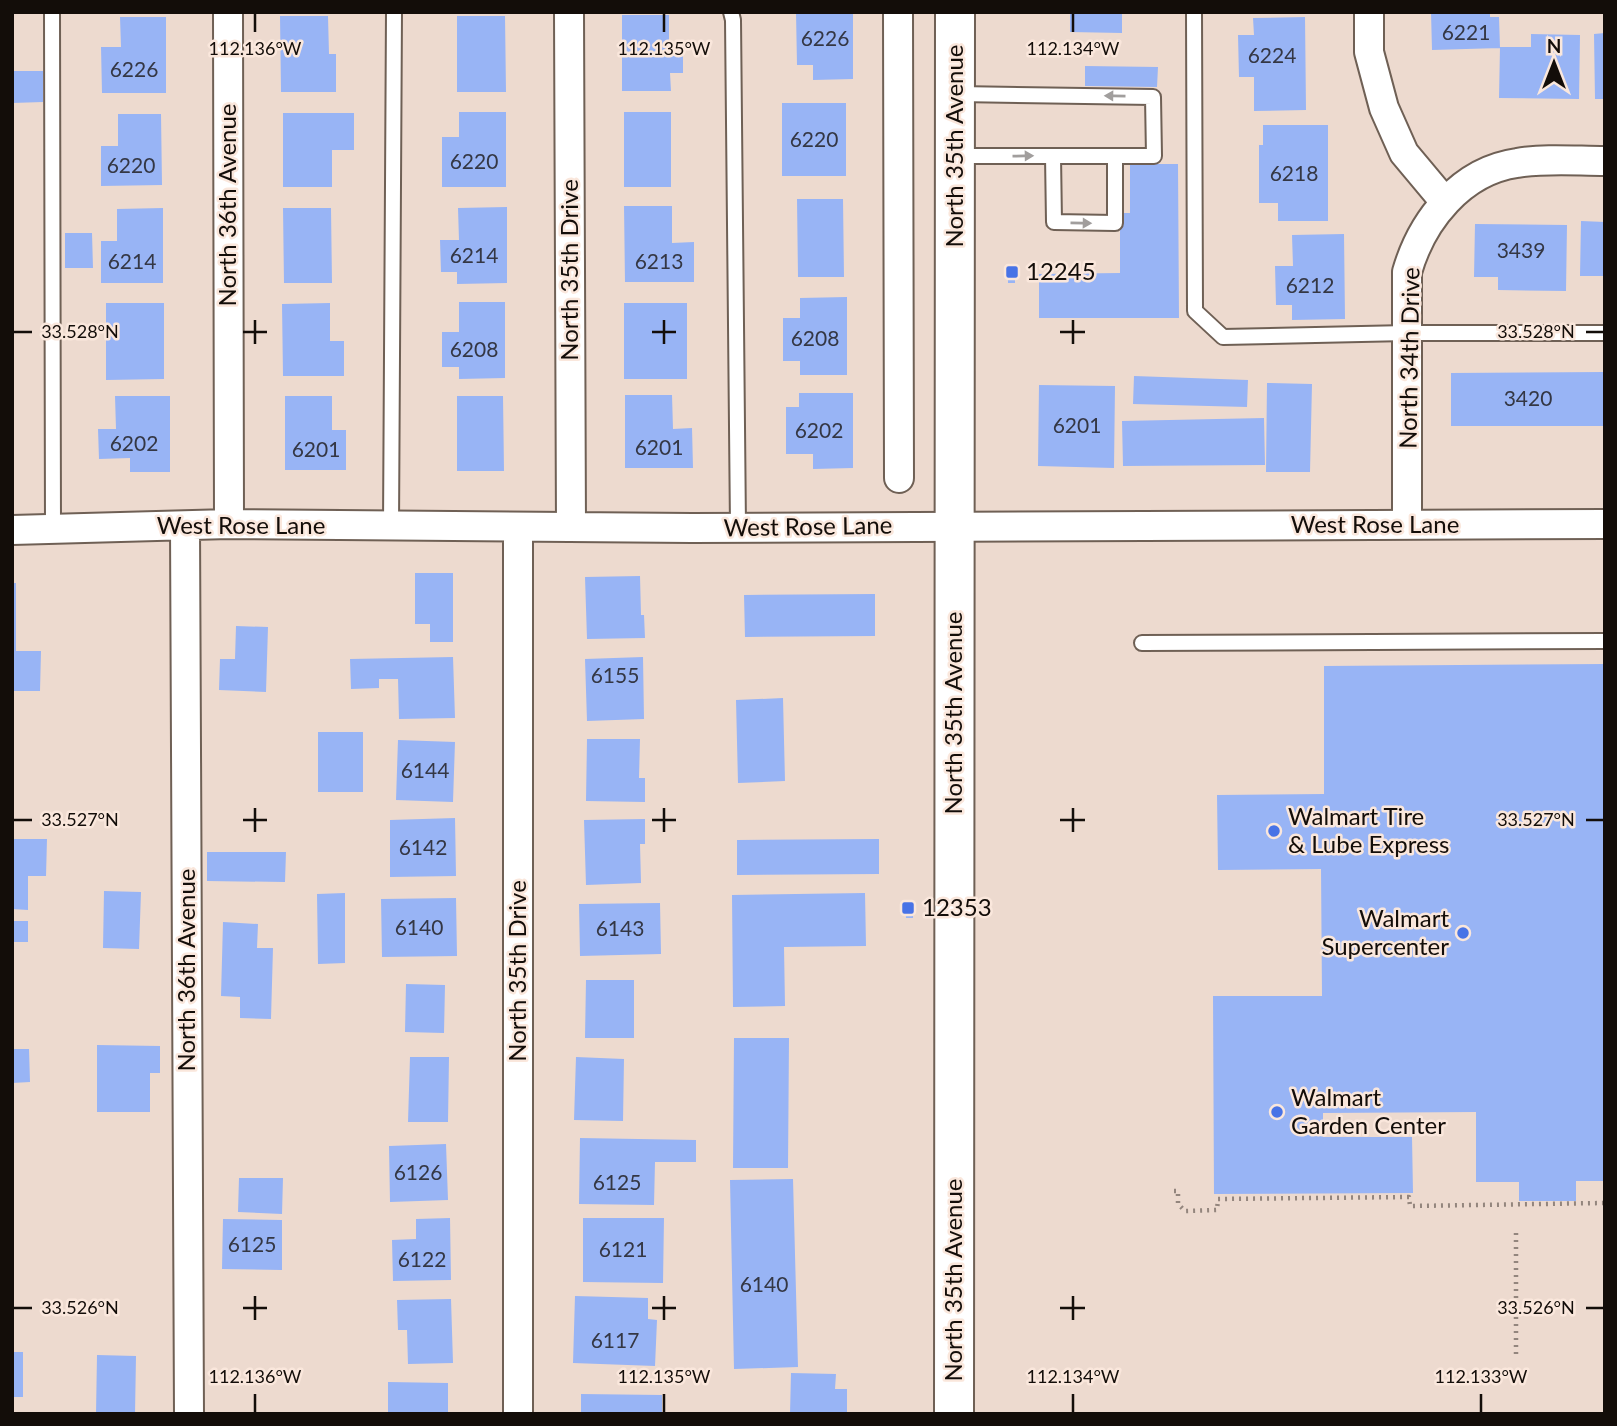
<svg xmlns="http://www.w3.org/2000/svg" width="1617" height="1426" font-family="Lato,sans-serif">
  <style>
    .building { fill: #98b4f5 }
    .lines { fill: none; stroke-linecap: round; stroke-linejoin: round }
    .service-casing { stroke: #6f6055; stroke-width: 18 }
    .minor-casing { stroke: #6f6055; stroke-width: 32 }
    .secondary-casing { stroke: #6f6055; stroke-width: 42 }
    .path { stroke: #93857d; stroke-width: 4.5; stroke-dasharray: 2 5; stroke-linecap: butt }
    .service { stroke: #fff; stroke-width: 14 }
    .minor { stroke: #fff; stroke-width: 28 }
    .secondary { stroke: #fff; stroke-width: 38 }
    .oneway { fill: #a19e9d }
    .ticks { fill: none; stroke: #130d09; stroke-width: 2.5 }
    .poi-dot { fill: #4873e6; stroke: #fae7dc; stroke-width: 2.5 }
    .labels { text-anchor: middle; stroke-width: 5; stroke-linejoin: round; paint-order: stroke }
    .number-label { font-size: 21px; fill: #343744 }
    .street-label { font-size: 24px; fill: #130d09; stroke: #fae7dc }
    .poi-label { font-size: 24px; fill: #130d09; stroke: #fae7dc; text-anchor: start }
    .ticks-label { font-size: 18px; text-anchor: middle; fill: #130d09; stroke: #fae7dc; stroke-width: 5; stroke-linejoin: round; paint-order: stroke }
  </style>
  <rect width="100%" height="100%" fill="#eddacf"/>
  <path class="building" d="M796,12H853V79L813,80V65H797Z
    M1070,12H1122V33L1070,32Z
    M1431,12H1490V17H1499L1500,48L1432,50Z
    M622,15H669V52H683V73H670L671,91H622Z
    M280,16H328L329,54H336V92H281Z
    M457,16H505L506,92H457Z
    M120,17H166V93H102L101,47H121Z
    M1305,17L1306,110L1254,111V77H1239L1238,35H1254L1253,18Z
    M1605,33V99H1595L1594,34Z
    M1531,34L1580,35L1579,99L1499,98L1500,47H1531Z
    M1085,66L1158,67L1157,87L1085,86Z
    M12,71H43V102L12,103Z
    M782,103H846V176H782Z
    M459,112H506V187H442V137H459Z
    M624,112H671V187H624Z
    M283,113H354V150H332V187H283Z
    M118,114H161L162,185L101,186V146H118Z
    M1263,125H1328V221H1278V203H1259V145H1263Z
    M1130,164H1178L1179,318H1039V274L1120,273V213H1130Z
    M797,199H843L844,277H798Z
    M624,206H672V243L694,242V282H625Z
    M507,207V283L457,284V272H441L440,240H459L458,208Z
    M163,208V283H101V241H117V209Z
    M283,208H331L332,283H284Z
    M1581,221L1605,222V276H1580Z
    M1475,224L1567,225L1566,291L1498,290V277H1474Z
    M65,233H92L93,268H65Z
    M1344,234L1345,319L1292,320V305H1276L1275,266H1293L1292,235Z
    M1008,265H1015V283H1008Z
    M847,297V375H800V361H783V318H800V298Z
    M459,302H505V378L459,379V367H442V332H459Z
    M106,303H164V379L106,380Z
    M330,303V341H344V376H283L282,304Z
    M624,303H687V379H624Z
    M1605,372V426H1451V373Z
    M1134,376L1248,380L1247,407L1133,404Z
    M1267,383L1312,384L1310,472H1266Z
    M1039,385L1115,386L1114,468L1038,466Z
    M799,393H853V468L813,469V454H786V407H799Z
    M625,395H672L673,429L692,428L693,468H625Z
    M115,396H170V472H130V458L99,459L98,429H116Z
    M285,396H332V430H346V470H285Z
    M457,396H503L504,471H457Z
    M1264,418L1265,465L1123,466L1122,421Z
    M415,573H453V642H430V624H415Z
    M640,576L641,615H644L645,638L587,639L585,577Z
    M12,583H16V651H41L40,691H12Z
    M875,594V636L745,637L744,595Z
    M236,626L268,627L266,692L219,690L220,659H235Z
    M453,657L455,718L399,719L398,679H379V688L351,689L350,659Z
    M643,657L644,719L587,721L585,659Z
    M1605,664V1181H1576V1201H1519V1182H1476V1112L1323,1113V1137H1412L1413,1193L1214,1194L1213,996H1322L1321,869L1218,870L1217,795L1324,794V666Z
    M783,698L785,781L738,783L736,700Z
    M318,732H363V792H318Z
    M587,739H640L639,778H645V802L586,801Z
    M398,740L455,742L453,802L396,800Z
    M455,818L456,876L390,877V820Z
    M645,819V844H640L641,883L586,885L584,820Z
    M12,839H47L46,876H28V910L12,909Z
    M879,839V874L737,875V840Z
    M207,852H286L285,882L207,881Z
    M104,891L141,892L139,949L103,948Z
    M345,893V963L318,964L317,894Z
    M865,893L866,946L784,947L785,1006L733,1007L732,895Z
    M456,898L457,956L382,957L381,899Z
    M905,901H912L913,918H906Z
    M660,903L661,954L580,956L579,904Z
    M12,921H28V942H12Z
    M223,922L258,924L257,948H273L271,1019L240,1018V997L221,996Z
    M586,980H634V1038H585Z
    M406,984L445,985L444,1033L405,1032Z
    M734,1038H789L788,1168H733Z
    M97,1045L160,1046V1073H150V1112H97Z
    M12,1049H29L30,1082L12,1083Z
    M410,1057H449L448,1122H408Z
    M576,1057L624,1059L623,1121L574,1120Z
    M580,1138L696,1140V1162H655L654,1205L579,1204Z
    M446,1144L448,1200L390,1202L389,1146Z
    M239,1178H283L282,1214L238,1212Z
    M793,1179L798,1367L734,1369L730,1180Z
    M450,1218L451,1280L393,1281L392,1240L416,1239V1219Z
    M583,1218H664L663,1283L583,1282Z
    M223,1219L282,1220V1270L222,1269Z
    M575,1296L648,1298V1319L657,1320L655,1366L573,1363Z
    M451,1299L453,1363L408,1364L407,1330H398L397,1300Z
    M12,1352H23V1397H12Z
    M97,1355L136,1356L135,1414H96Z
    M791,1373L836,1374L835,1389H847V1414H790Z
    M388,1382L448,1383V1414H388Z
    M581,1394L662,1395V1414H581Z"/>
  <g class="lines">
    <g class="service-casing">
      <path id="service" d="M52,12L53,529
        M731,12L733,20L738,527
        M1194,12L1195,311L1223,337L1407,333H1605
        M956,156H1154L1153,97L958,94
        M1053,156L1054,222L1115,223V156
        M391,527L394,12
        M1142,643L1605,641"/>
    </g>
    <g class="minor-casing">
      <path id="minor" d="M228,12L229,524
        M569,12L571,527
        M898,12L899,478
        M1369,12V52L1384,108L1404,153L1445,202
        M1407,525V272C1422,220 1461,171 1517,163C1546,158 1576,161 1605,161
        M185,526L189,1414
        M12,530L229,524L692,528L1605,524
        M518,1414V527"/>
    </g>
    <g class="secondary-casing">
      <path id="secondary" d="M954,1414L955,12"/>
    </g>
    <path class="path" d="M1174,1191H1178V1204L1185,1211L1217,1210L1218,1199L1409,1197L1410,1206L1605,1203
      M1516,1354V1233"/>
    <use href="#service" class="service"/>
    <use href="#minor" class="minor"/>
    <use href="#secondary" class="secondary"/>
  </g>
  <defs><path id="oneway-solid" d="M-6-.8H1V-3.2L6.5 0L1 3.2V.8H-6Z" transform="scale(1.75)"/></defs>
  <g class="oneway">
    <use href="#oneway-solid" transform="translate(1115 96) rotate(-179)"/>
    <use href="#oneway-solid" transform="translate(1023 156) rotate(-1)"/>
    <use href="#oneway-solid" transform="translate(1081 223) rotate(1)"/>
  </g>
  <path class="ticks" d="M255,14V32M664,14V32M1073,14V32M255,320V344M664,320V344M1073,320V344M14,332H32M243,332H267M652,332H676M1060,332H1085M1586,332H1603M255,808V832M664,808V832M1073,808V832M14,820H32M243,820H267M652,820H676M1060,820H1085M1586,820H1603M255,1296V1320M664,1296V1320M1073,1296V1320M14,1308H32M243,1308H267M652,1308H676M1060,1308H1085M1586,1308H1603M255,1394V1412M664,1394V1412M1073,1394V1412M1481,1394V1412"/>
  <g class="poi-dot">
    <rect x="1005" y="265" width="14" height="14" rx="3.5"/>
    <circle cx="1274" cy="831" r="7"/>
    <rect x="901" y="901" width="14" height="14" rx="3.5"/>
    <circle cx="1463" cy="933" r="7"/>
    <circle cx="1277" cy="1112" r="7"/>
  </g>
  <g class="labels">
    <g class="number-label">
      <text x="1466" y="40">6221</text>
      <text x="825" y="46">6226</text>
      <text x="1272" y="63">6224</text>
      <text x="134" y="77">6226</text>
      <text x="814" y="147">6220</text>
      <text x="474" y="169">6220</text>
      <text x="131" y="173">6220</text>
      <text x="1294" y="181">6218</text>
      <text x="1521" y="258">3439</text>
      <text x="474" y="263">6214</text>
      <text x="132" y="269">6214</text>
      <text x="659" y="269">6213</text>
      <text x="1310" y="293">6212</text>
      <text x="815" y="346">6208</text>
      <text x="474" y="357">6208</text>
      <text x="1528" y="406">3420</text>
      <text x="1077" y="433">6201</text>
      <text x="819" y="438">6202</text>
      <text x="134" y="451">6202</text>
      <text x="659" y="455">6201</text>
      <text x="316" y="457">6201</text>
      <text x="615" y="683">6155</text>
      <text x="425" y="778">6144</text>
      <text x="423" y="855">6142</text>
      <text x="419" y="935">6140</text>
      <text x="620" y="936">6143</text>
      <text x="418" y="1180">6126</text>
      <text x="617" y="1190">6125</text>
      <text x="252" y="1252">6125</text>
      <text x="623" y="1257">6121</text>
      <text x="422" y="1267">6122</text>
      <text x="764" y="1292">6140</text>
      <text x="615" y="1348">6117</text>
    </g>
    <g class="street-label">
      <text transform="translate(955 146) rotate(-90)" y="8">North 35th Avenue</text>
      <text transform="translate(228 205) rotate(-90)" y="8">North 36th Avenue</text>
      <text transform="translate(570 270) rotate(-90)" y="8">North 35th Drive</text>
      <text transform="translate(1410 358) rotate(-89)" y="8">North 34th Drive</text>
      <text x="1375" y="533">West Rose Lane</text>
      <text x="241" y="534">West Rose Lane</text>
      <text transform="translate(808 527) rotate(-1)" y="8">West Rose Lane</text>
      <text transform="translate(954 713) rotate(-90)" y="8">North 35th Avenue</text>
      <text transform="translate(187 970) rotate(-90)" y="8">North 36th Avenue</text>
      <text transform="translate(518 971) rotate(-90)" y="8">North 35th Drive</text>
      <text transform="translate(954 1280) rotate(-90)" y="8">North 35th Avenue</text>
    </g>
    <g class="poi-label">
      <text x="1026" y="280">12245</text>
      <text x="1288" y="825">Walmart Tire<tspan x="1288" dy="28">&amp; Lube Express</tspan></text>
      <text x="922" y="916">12353</text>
      <text x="1449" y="927" text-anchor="end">Walmart<tspan x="1449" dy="28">Supercenter</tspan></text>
      <text x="1291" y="1106">Walmart<tspan x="1291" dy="28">Garden Center</tspan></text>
    </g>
  </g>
  <g class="ticks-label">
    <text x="255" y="55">112.136°W</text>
    <text x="664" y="55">112.135°W</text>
    <text x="1073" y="55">112.134°W</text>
    <text x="80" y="338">33.528°N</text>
    <text x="1536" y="338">33.528°N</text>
    <text x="80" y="826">33.527°N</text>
    <text x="1536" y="826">33.527°N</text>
    <text x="80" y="1314">33.526°N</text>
    <text x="1536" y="1314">33.526°N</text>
    <text x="255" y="1383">112.136°W</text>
    <text x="664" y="1383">112.135°W</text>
    <text x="1073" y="1383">112.134°W</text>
    <text x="1481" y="1383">112.133°W</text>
  </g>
  <rect width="1617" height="1426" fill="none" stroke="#130d09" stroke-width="28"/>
  <g transform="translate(1554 63)" stroke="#fae7dc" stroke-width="5" paint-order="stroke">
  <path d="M0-5L12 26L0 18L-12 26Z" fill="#130d09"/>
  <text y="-10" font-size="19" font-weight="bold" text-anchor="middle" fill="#130d09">N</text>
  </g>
</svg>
